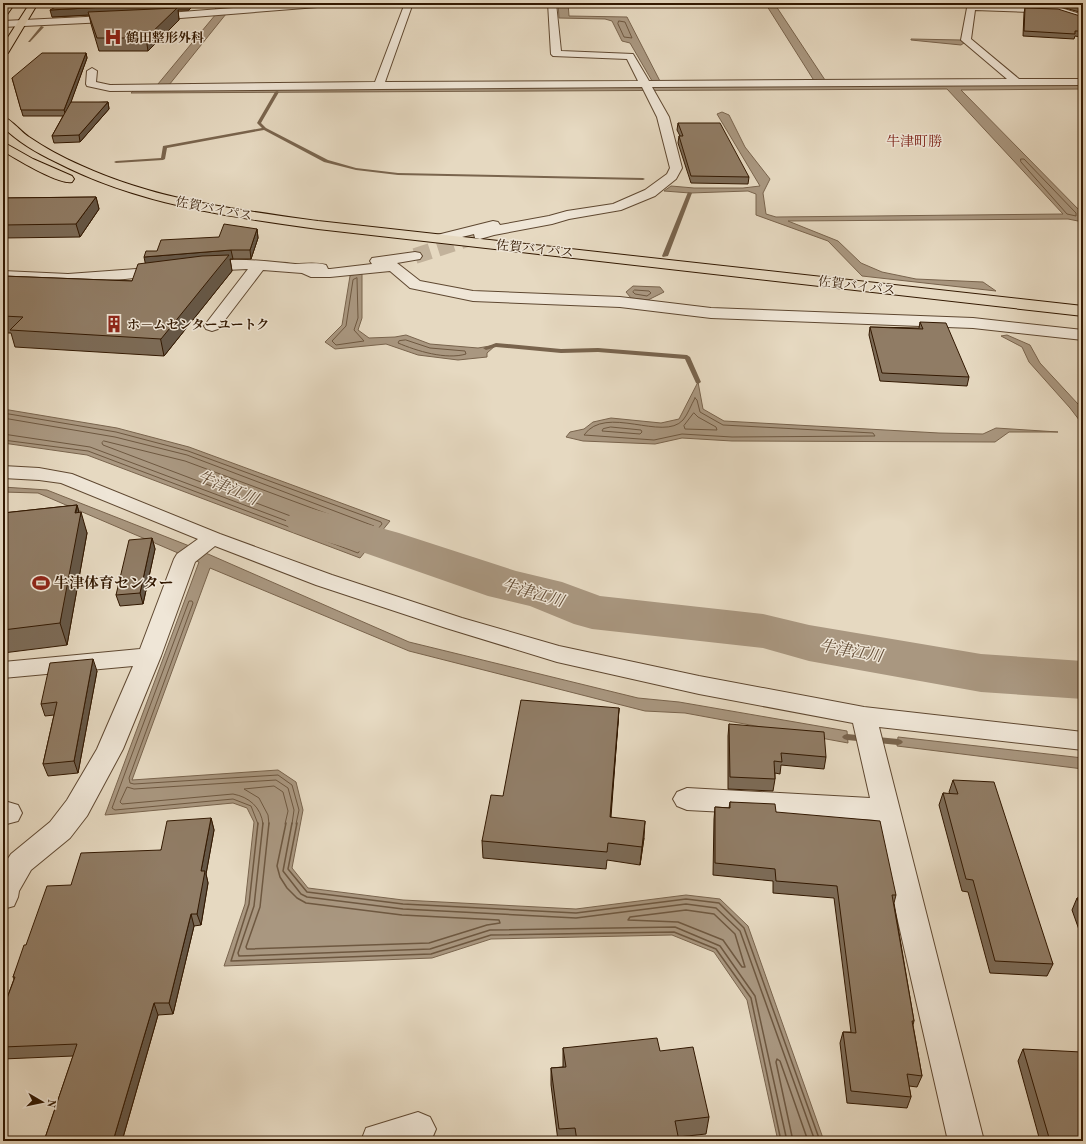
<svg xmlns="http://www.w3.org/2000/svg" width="1086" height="1144" font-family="'Old Standard TT','Noto Serif JP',serif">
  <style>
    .water { fill: #a99780; stroke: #79644d }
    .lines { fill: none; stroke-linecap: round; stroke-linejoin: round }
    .shore-far1 { stroke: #6e5840; stroke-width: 1 }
    .shore { stroke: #6e5840; stroke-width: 1.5 }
    .stream { fill: #79644d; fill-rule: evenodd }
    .river { fill: #a99780; fill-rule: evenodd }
    .minor-tunnel { stroke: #c2b29b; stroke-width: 16; stroke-dasharray: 16 8; stroke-linecap: butt }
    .minor-casing { stroke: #5f4831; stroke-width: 2 }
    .highway-casing { stroke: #321801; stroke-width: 2 }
    .minor { fill: #efe6d7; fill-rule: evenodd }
    .highway { fill: #e6d9c1; fill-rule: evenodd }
    .wall { fill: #7c6b57; stroke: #321801 }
    .shaded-wall { fill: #655747; stroke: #321801 }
    .building { fill: #907c65; stroke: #321801 }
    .labels { text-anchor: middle; stroke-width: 3; stroke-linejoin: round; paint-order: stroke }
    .far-poi-label { font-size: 13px; font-weight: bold; fill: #321801; stroke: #efe6d7; text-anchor: start }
    .far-street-label { font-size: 13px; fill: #321801; stroke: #efe6d7 }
    .far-quarter-label { font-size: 14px; fill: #7a1f14; stroke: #efe6d7 }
    .poi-label { font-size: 15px; font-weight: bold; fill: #321801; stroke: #efe6d7; text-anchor: start }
    .water-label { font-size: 16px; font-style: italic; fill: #624b34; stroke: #efe6d7 }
  </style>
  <rect width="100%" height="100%" fill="#e6d9c1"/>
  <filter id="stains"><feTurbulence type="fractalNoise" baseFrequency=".005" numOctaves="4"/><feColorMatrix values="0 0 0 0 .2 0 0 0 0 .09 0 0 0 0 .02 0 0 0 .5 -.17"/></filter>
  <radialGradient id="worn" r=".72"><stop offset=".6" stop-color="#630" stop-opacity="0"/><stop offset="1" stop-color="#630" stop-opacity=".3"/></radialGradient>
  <path class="water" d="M215,3H225L226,14L165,90L653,87L655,86L630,43L622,41L612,21L605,19L559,18L558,3H568L569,16L627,17L662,85L818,86L813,79L765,3H774L829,86L1083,85V89L961,90L1083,214V222L1068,219L788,221L838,241L861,263L882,272L916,279L983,282L996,291L862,276L828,241L756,215V194L748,191L690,193L664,191L671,186L694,188H743L760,186L717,114L722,112L729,115L745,147L770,179L763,193L766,214L776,217L1063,214L947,89L131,93L134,90H153L216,14Z
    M911,39L961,40L964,43L961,45L911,40Z
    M356,274H362V318L358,330L369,338L395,337L406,335L430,344L478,348L496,345L487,353V357L458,360L418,355L386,344L335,349L325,342L342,325L350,276Z
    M633,286L660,287L664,292L648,300L631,298L626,292Z
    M1007,335L1030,345L1040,363L1078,404L1083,406V425L1070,408L1029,362L1022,347L1001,336Z
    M698,382L703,409L724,421L939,433L983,434L996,428L1058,432H1009L995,442L732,441L682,438L655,444L583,441L566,437L570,432L584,429L593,422L611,418L661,423L679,419Z
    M3,409L117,428L189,447L390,521L360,558L87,455L3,443Z
    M3,487L47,490L192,547L409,642L638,698L679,702L847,731L848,743L685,713L645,711L409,651L210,568L132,780L278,770L296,782L303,810L292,868L308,888L403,900L576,909L686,895L720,899L748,926L824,1141H778L747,1000L714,952L672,935L491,939L432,958L224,966L245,904L254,822L247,808L233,803L105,815L199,562L38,493L3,492Z
    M898,737L1083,758V769L897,746Z"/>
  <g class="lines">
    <path class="shore-far1" d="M619,21L625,22L632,38L624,37L618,24Z
      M1021,159H1024L1076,213V216L1067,214L1021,162Z
      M357,278L358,318L354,330L364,341L336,345L332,341L346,326L353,280Z
      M635,290L649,291L651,293L647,296L635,294L633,292Z
      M406,340L430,348L465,351L466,354C446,360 417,351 398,343L399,341Z
      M695,398L697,400L700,412L723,425L873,433L875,436L732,437L682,434L654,440L584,435C606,404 663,442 683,420C688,414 691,405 695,398Z
      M3,413L116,432L188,451L381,522L382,524L358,553L88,451L3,440
      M694,413L698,417L716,427L717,430L685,429L684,426Z
      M3,418L115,437L187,455L374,526L356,547L90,447L3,434
      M611,427L641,430L642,432L640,434L602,431L603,429Z
      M104,441L185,461L363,527L364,529L354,540L103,445L102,443Z
      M258,824L251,806L233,799L115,810L112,808L189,601H192L193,603L129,778L130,783L134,784L278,775L292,785L299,810L296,824
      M263,824C261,807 249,797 233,794L122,804L120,802L127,787L134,789L276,780L288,788L294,810L292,824
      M269,824L268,815L259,798L244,789L274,786L283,792L288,811L285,824"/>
    <path class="shore" d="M258,823L249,904L231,961L431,954L491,935L674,932L716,949L751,998L781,1141
      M263,823L254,906L238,953L239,956L430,949L490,930L675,927L720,946L755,996L787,1141
      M269,823L260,907L246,947L247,949L429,943L487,925L500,923L499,920L402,915L306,903L297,898L287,888L280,877L277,866L286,823
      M292,823L283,871L301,894L307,897L403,909L576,918L686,904L716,908L740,931L815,1141
      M297,823L288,869L307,892L403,904L576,913L686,899L719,903L744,928L820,1141
      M686,910L714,914L735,934L745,967H742L723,940L678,922L628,920L630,917Z
      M793,1141L776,1062L777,1059L780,1061L808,1141"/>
    <path class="stream" d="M58,3H62L53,15H51Z
      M41,26L44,27L30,42H28Z
      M277,91L279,92L261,123L266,128L328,160L356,168L398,173L643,178L645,179L643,180L398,175L356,170L324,162L264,130L167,148L165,159L163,160L116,163L114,162L116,161L161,158L163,146L262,128L257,123L275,92Z
      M688,192L692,193L668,256L663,257L662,256Z
      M496,343L561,349L598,348L687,355L690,357L701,382L698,384L696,383L685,359L598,352L561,353L496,347L486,350L483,348Z
      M847,734L898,739L901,740L903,742L901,744L898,745L847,740L844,739L842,737L844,735Z"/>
    <path class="river" d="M309,508L399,533L516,571L562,582L600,596L763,614L809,625L981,654L1083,661V699L981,692L809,661L763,648L592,629L574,624L530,606L488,596L365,553L292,532L285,522L292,512Z"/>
    <path class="minor-tunnel" d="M415,256L480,235"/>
    <g class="minor-casing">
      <path id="minor" d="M298,3H334L330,6L168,19L3,27V21L168,13Z
        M405,3H413L385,82L638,81L627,59L553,56L551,54L548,3H556L561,51L633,54L649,81L1007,79L961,40L967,8L961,3H971L973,5L1058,7L1083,15V21L1057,13L975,10L971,39L1019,79H1083V85L652,87L669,117L682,168L676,179L655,196L621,210L569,219L552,224L494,235L480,239L475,238L474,234L442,242L437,241L435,238L437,235L493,221L498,222L500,225L549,216L567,211L613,204L645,190L667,174L670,168L657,117L642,87L110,91L87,86L86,84L87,71L92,68L97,71L96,82L110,85L375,82Z
        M415,252L420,253L422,256L420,259L397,263L420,281L473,291L620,297L711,308L973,318L1083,330V340L973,328L711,318L620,307L473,301L410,288L390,271L330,277H311L302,273L263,270L218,329L212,331L206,329L204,326L248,269L202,271L197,270L195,267L197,264C229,256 263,261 295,264C306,264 316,262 326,265L328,269H330L372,264L370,261L372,258Z
        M164,267L169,268L171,271L169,274L125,279L68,282L3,279V271L68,274Z
        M3,466L39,468L72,474L220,534L332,575L462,618L559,646L699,676L864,707L1083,732V750L879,727L984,1141H948L875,820L687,810L677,806L673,799L677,792L687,788L870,798L853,723L699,694L557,662L446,628L316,585L215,546L195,562L161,656L123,749L87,816L70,838L31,870L19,891L18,897L14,906L3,909V866L11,854L50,822L67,800L97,749L133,666L3,678V662L140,649L174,559L177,554L198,539L61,483L39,480L3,478Z
        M8,802L18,805L22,813L18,821L3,825V803Z
        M418,1112L430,1117L436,1129L431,1141H361L366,1128Z"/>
    </g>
    <g class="highway-casing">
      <path id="highway" d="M7,3H15L6,16L3,17V8Z
        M30,3H38L8,53L3,56V45Z
        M3,117C10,118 21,132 29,137C45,148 64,158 82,166C156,200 238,210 318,221L1083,306V316L318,229C229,217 137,204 56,162C37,153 18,142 3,127Z
        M3,142L33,159L72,176L74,179L72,182C59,185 16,159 3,151Z"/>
    </g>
    <use href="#minor" class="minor"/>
    <use href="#highway" class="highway"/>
  </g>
  <path class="wall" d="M63,3H194L195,4L189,10H178L179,20L148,51H99L91,24L89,15L52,17Z
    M1025,3H1083V13L1058,6L1025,5Z
    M1025,8L1081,31L1080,37L1075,36L1074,39L1023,36L1024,13Z
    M86,53L87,58L70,104L108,102L109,109L80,142L54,143L52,136L63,116H23L12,78Z
    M678,123L749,177L748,184L691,183L678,143L679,136H680L677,130Z
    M96,197L99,209L80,237L3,238V198Z
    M257,229L258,238L251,259H230L232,271L164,356L15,347L11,333H3V276L132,281L146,263L157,251Z
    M920,322L969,377L967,386L880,381L869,335L870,327L919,328Z
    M77,505L79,512L87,533L67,645L3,653V513Z
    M152,538L155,549L143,604L120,606L116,595Z
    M97,671L78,773L48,776L43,764L54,715L45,716L41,704Z
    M619,708L611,817L644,838L640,865L607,860L606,869L483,858L482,841L503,796Z
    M729,724L826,757L824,769L781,765L780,774L775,773V779L773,791L728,789V736Z
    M953,780L1053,964L1047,976L990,973L968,892L962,891L939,805L943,793L950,794L949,792Z
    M730,802L776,812L896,895L894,903L914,1021L913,1025L922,1076L917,1087L909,1086L911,1097L907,1108L847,1103L840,1043L843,1032H851L834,898L773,893V881L713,875L714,819L715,807L729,808Z
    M211,818L214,830L206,874L208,883L201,925L194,926L173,1014L158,1015L122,1141H44L73,1056L3,1059V1009L14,979L13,977L26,945L71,885L161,850Z
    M1077,898H1083V941L1072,910Z
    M563,1048L660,1051L709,1117L706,1134L678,1137L679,1141H558L551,1085V1068L563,1067Z
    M1023,1049L1083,1141H1040L1018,1061Z"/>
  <path class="shaded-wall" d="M178,3H194L195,4L189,10H178L179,20L148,51L146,38L89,15L52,17L50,10Z
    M86,53L87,58L66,116L64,110Z
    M108,102L109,109L80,142L79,135Z
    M96,197L99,209L80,237L76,224Z
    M257,229L258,238L251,259L250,250Z
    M231,250L233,259H230L232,271L164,356L144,257Z
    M77,505L80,517L81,512L87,533L67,645L60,623Z
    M152,538L155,549L143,604L140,593Z
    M93,659L97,671L78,773L74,761Z
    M619,708L618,725L609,834L610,817Z
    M211,818L214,830L206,874L208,883L201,925L197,914L201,871Z
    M645,821L644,838L640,865L642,847Z
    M191,914L194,926L173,1014L169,1003Z
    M154,1003L158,1015L122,1141H113Z"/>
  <path class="building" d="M63,3H178L50,10Z
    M1063,3H1083V9Z
    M177,8L146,38H97L88,12Z
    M1025,8L1058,9L1080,16L1081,31H1075V34L1024,31Z
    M42,53H86L64,110H21L12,78Z
    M71,102H108L79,135L52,136Z
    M678,123H720L749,177L691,176L679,136H683Z
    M96,197L76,224L3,225V198Z
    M224,224L257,229L250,250H231L144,257L146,251H157L161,240L219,237Z
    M229,255L161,339L10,330L23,317L3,316V276L132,281L138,264L202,256Z
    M920,322L946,323L969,377L882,373L870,327L923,329Z
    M77,505L75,513L81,512L60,623L3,630V513Z
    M152,538L140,593L116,595L129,540Z
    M93,659L74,761L43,764L57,702L41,704L50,663Z
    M521,700L619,708L610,817L645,821L642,847L608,843L607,852L482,841L491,795L503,796Z
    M729,724L824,732L826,757L781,753L782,762L774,761L775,779L730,777Z
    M953,780L994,782L1053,964L995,961L973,880L966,879L943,793L958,794Z
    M730,802L775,804L776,812L880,821L896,895H892L914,1021H912L922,1076L907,1074L911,1097L851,1091L843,1032L856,1033L837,886L776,881L775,869L715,863V807L730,808Z
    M211,818L201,871H205L197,914H191L169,1003H154L113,1141H44L77,1044L3,1047V1009L15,977H13L24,945H26L47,886L71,885L81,853L161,850L167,821Z
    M1077,898H1083V913Z
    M657,1038L660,1051L693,1047L709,1117L675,1121L679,1141H577L575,1128L559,1129L551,1068L566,1067L563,1048Z
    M1023,1049L1081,1052L1083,1057V1141H1050Z"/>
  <defs>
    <g id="hospital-bare" transform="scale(1.38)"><path d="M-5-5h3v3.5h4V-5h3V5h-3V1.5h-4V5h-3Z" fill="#8f2418" stroke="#efe6d7" stroke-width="2.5" paint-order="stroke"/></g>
    <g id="building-bare" transform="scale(1.38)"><path d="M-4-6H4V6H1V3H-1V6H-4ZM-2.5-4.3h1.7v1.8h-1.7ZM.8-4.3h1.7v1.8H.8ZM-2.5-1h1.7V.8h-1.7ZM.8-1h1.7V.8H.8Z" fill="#8f2418" stroke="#efe6d7" stroke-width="2.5" paint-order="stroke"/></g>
    <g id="stadium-bare" transform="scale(1.38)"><path d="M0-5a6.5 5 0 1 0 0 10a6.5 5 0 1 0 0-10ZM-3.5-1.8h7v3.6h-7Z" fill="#8f2418" stroke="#efe6d7" stroke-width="2.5" paint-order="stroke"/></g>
  </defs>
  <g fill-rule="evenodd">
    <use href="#hospital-bare" x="113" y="37"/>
    <use href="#building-bare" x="114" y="324"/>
    <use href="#stadium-bare" x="41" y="583"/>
  </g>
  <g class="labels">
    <g class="far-poi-label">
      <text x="126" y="42">鶴田整形外科</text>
      <text x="127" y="329">ホ－ムセンターユートク</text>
    </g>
    <g class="far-street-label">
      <text transform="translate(214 208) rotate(11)" y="5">佐賀バイパス</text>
      <text transform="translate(535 248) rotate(6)" y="5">佐賀バイパス</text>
      <text transform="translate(857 285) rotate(7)" y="5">佐賀バイパス</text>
    </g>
    <g class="far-quarter-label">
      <text x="914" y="146">牛津町勝</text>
    </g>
    <g class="poi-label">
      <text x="54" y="588">牛津体育センター</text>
    </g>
    <g class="water-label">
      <text transform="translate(228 487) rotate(23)" y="6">牛津江川</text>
      <text transform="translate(533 592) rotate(16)" y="6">牛津江川</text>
      <text transform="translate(851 650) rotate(10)" y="6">牛津江川</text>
    </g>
  </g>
  <rect width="1086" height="1144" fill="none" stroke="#e6d9c1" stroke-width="16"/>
  <rect x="4" y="4" width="1078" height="1136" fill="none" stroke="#321801" stroke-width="2"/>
  <rect x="8" y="8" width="1070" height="1128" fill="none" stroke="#321801"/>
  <g transform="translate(42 1102) rotate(99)" stroke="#efe6d7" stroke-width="3" paint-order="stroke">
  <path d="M0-3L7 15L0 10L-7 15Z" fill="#321801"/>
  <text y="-6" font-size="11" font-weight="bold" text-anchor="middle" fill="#321801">N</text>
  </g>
  <rect width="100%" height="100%" filter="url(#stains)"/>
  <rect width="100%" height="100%" fill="url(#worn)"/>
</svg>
